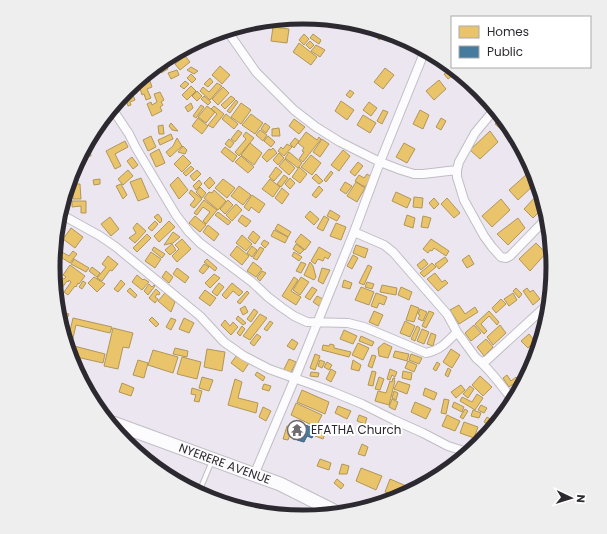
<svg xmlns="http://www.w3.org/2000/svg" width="607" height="534" font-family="Poppins,sans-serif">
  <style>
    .homes { fill: #e9c46a; stroke: #b19659 }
    .public { fill: #457b9d; stroke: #3e627c }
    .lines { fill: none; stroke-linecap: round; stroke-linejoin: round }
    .lane-casing { stroke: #c1bdc4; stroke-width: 6 }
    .street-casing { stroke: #c1bdc4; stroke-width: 10 }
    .primary-casing { stroke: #c1bdc4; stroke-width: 15 }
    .lane { stroke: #fcfbfd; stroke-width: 4 }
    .street { stroke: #fcfbfd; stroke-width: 8 }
    .primary { stroke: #fcfbfd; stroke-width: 13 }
    .labels { text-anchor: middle; stroke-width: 4; stroke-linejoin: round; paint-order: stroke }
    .poi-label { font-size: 12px; fill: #2d2930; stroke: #fff; text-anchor: start }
    .street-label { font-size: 12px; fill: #2d2930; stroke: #fff }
    .rim { fill: none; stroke: #2d2930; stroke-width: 5 }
  </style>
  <rect width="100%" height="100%" fill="#ebe6f0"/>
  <path class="homes" d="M273,27L289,29L287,43L271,41Z
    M372,31L387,34L379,40Z
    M304,34L309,39L304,45L299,40Z
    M313,34L321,40L319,44L310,38Z
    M202,40L204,42L195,49L193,46Z
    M310,41L314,45L310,49L306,45Z
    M299,43L317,57L311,65L293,52Z
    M316,45L325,50L320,57L311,51Z
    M185,56L190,62L180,70L175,64Z
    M165,65L168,69L161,73L159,69Z
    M220,66L230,75L222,84L212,75Z
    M191,67L198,71L194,74L187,70Z
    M385,68L394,75L383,89L374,82Z
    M177,70L179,75L171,79L168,73Z
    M448,72L452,76L448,79L444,74Z
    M191,74L196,79L192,83L187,78Z
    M210,78L213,82L208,87L204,84Z
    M439,80L446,89L434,100L426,91Z
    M150,81L152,87L147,89L151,98L146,100L144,94L142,95L139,85Z
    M185,81L189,84L184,89L180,86Z
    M217,83L222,86L210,100L200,91L203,87L209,92Z
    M191,86L196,91L187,100L182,95Z
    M223,87L229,93L218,105L212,99Z
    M135,89L137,93L133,95L135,100L130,102L131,105L128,106L124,94L125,92Z
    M350,90L354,93L350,98L346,95Z
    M197,91L202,96L197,101L192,96Z
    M160,92L164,100L161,102L163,105L160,107L162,111L152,116L147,104L151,102L152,105L157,102L154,94Z
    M204,96L211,102L208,105L201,99Z
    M231,96L235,99L225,109L221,105Z
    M236,100L238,102L230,113L227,111Z
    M341,101L354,110L347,120L335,111Z
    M369,102L377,108L371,116L363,110Z
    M191,103L193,108L188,112L185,107Z
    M241,103L251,110L241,124L231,117Z
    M201,105L204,107L196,118L193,116Z
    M207,106L215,112L206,123L198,117Z
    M214,106L224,114L213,128L208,125L217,114L211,109Z
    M383,110L388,112L382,124L377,121Z
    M420,110L429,115L423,129L413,124Z
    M226,114L238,124L234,129L222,119Z
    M251,114L263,123L255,134L242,125Z
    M363,115L376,123L370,133L357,125Z
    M198,118L208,126L202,134L192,126Z
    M441,118L446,121L441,130L436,127Z
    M294,119L305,127L299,134L289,126Z
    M500,119L507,130L504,132L495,124Z
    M171,123L178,131L172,130L169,126Z
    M265,123L270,127L266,133L261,129Z
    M163,125L164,134H159L158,126Z
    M279,128L280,136H272V129Z
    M238,130L242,133L235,142L231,139Z
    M260,130L267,135L263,141L256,135Z
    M490,131L498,142L480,159L470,150Z
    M246,132L254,138L239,156L235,152L246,139L243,136Z
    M306,132L317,140L319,137L321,139L303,162L299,159L304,152L302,151L304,148L298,143Z
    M171,134L173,139L160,145L158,140Z
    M151,136L156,147L148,151L143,140Z
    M268,136L275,142L271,147L264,141Z
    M177,138L182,146L170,157L166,152L173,146Z
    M295,138L299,141L294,148L290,144Z
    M229,139L234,143L230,148L225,144Z
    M322,139L329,144L320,157L313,152Z
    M125,141L128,147L115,154L121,166L115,169L106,151Z
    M250,143L262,153L254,165L241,155Z
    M404,143L415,149L407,163L396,157Z
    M287,144L292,147L284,156L278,151L281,147L283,149Z
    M90,146L91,156L83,157L82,156Z
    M183,146L187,150L185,154L178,152Z
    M225,147L237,156L233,162L221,152Z
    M273,148L277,153L267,162L262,157L269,149L271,150Z
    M159,149L165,163L156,167L150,154Z
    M343,150L350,156L339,171L331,165Z
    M289,152L302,163L298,168L285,158Z
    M279,153L284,158L278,165L273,160Z
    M183,155L191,163L182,172L174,164Z
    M311,155L321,163L312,175L301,167Z
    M241,156L254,167L248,173L235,162Z
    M132,157L138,165L133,169L127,161Z
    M285,159L295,168L289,175L279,166Z
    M358,162L363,166L355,176L350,172Z
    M191,166L194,169L186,176L183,173Z
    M276,167L282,172L274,181L269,177Z
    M299,167L307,174L300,183L292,177Z
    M128,170L133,176L123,185L118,179Z
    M197,170L201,174L194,181L190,176Z
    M331,171L333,173L326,182L324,180Z
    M316,174L323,181L319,184L312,178Z
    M367,174L372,177L365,187L355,181L359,175L364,178Z
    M527,174L536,183L518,200L509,190Z
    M284,175L288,178L281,187L277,184Z
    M178,177L188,190L179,199L170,185Z
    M210,177L215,183L209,189L204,183Z
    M141,178L149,197L138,201L130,182Z
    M290,178L295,183L290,189L285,184Z
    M100,179V184L94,185L93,180Z
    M223,179L235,188L227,198L215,188Z
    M270,179L280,187L273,197L262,189Z
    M199,180L202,184L196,190L193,186Z
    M345,182L352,186L346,194L340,190Z
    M356,182L365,188L357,202L347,196Z
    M73,184H80L81,199H73Z
    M121,184L127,195L123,199L116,186Z
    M239,186L251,195L243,205L231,196Z
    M319,186L323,190L316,198L312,195Z
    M200,187L206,193L202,198L196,192Z
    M282,188L289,194L282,204L275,198Z
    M191,190L202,199L194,208L190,205L195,199L189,193Z
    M214,190L226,201L218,210L204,198L209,192L212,193Z
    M396,192L411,199L407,208L392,201Z
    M539,193L542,209L533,218L524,209Z
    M252,195L265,204L259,213L251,207L249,211L244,207Z
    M414,197L423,198L422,208L413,207Z
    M434,198L439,204L434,209L429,203Z
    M447,198L460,213L454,218L441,204Z
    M501,199L510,210L492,227L482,216Z
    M204,200L217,210L206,224L203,221L210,212L203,207L197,215L194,213Z
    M228,200L233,205L225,214L220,209Z
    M72,201H86V213H81V206L72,207Z
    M236,204L242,210L232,221L226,215Z
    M330,210L340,216L337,221L327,216Z
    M310,211L319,219L314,225L305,217Z
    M218,212L231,222L228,225L215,215Z
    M158,214L162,219L161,220L162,221L160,223L154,217Z
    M242,215L251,221L246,227L238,221Z
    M407,215L415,218L413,228L404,225Z
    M195,216L206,225L200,232L189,223Z
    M324,216L329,219L323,231L317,228Z
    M423,216L431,218L428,228L421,227Z
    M110,217L119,229L111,236L101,224Z
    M518,218L525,228L508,245L497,234Z
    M155,221L158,224L152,231L148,228Z
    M169,221L175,227L159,242L154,236Z
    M137,223L146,231L135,243L129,238L136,233L133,228Z
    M336,223L346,227L341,240L330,236Z
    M278,224L291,232L288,237L275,229Z
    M208,225L219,234L214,241L203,232Z
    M71,228L83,237L75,248L63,239Z
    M274,230L288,237L285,243L271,236Z
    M253,231L260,237L255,244L248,238Z
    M173,232L180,237L173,243L164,245Z
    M147,234L151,238L137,252L133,248Z
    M301,234L311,242L305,250L295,242Z
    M242,235L252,244L246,251L236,243Z
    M182,239L191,249L177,262L172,256L179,249L175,245Z
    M431,239L449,251L446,256L434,248L432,251L430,250L428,253L423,249Z
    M264,240L269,243L265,248L261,244Z
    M536,243L546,253L530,271L519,259Z
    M172,244L176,250L170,255L165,250Z
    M296,244L304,250L300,254L293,249Z
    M356,245L368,249L365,258L353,253Z
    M237,246L249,256L242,265L230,255Z
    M252,246L257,250L252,257L247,253Z
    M154,247L165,254L162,258L152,250Z
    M260,247L264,249L257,260L253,258Z
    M319,247L331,254L328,259L325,257L323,261L318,259L315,264L311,261Z
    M73,251L77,254L70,263L59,256L62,252L69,256Z
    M151,252L161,259L155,268L145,261Z
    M294,252L302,257L299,261L292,256Z
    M353,255L358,258L352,269L347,266Z
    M469,255L474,264L467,268L462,260Z
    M108,256L118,264L112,271L110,270L102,281L97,278L106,267L102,264Z
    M445,257L448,261L439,269L435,264Z
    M74,259L89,268L86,272L71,264Z
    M207,259L217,268L215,271L204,262Z
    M424,259L428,264L421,270L417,265Z
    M253,262L262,269L256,277L247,271Z
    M301,262L306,264L301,273L296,271Z
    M310,262L313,266L316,277L314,280L304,275Z
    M432,263L436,267L424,277L420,273Z
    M204,264L209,267L203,274L199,271Z
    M70,265L85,276L79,284L78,283L76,287L75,286L68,295L64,292L71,282L69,280L68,282L67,281L59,292L57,285L62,278L64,279L66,277L63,275Z
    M368,265L372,267L364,285L359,283Z
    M92,267L100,273L97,277L89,271Z
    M177,268L189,277L185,283L173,274Z
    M322,268L330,270L323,284L318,281Z
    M166,271L173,277L169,283L162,277Z
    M262,271L266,273L260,281L257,278Z
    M435,273L442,282L445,280L448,283L438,291L427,279Z
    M214,274L220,278L210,288L205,283Z
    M137,275L143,280L144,279L149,282L142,290L132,282Z
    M94,277L105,284L97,292L88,283Z
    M294,277L298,280L291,291L301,297L296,305L282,296Z
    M301,277L309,282L300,295L293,290Z
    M121,280L125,284L118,292L114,289Z
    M344,280L352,283L350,289L342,287Z
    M83,281L86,283L82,289L79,287Z
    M367,282L374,284L372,289L365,287Z
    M219,283L224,287L217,296L212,292Z
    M232,283L243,292L239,296L233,291L226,299L222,295Z
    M149,284L152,287L154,285L155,286L148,295L144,291Z
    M382,285L397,288L396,295L380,292Z
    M312,287L317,290L310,300L305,297Z
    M361,287L374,292L369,305L355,300Z
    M401,287L412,292L409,300L398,295Z
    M130,288L137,295L135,298L127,291Z
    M516,288L522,294L519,298L513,291Z
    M527,288L530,292L533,290L540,299L533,305L523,291Z
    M156,289L160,293L159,295L157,294L155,297L158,299L155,303L149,298Z
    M205,290L216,298L210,306L199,298Z
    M247,291L249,293L240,304L237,302Z
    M165,293L175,302L171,312L158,301Z
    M376,293L387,297L384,305L379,303L377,308L371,306Z
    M513,293L517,300L509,306L504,299Z
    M317,296L323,299L319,306L313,302Z
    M501,299L506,304L496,313L492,308Z
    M411,305L419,308L414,322L406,320Z
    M459,305L465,314L475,307L478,312L459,324L450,310Z
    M245,306L248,312L243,315L240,309Z
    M254,309L258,312L251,322L247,319Z
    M420,309L427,312L423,321L418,319L420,315L418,314Z
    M374,311L383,315L378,326L369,322Z
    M429,311L434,313L426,328L422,326Z
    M489,311L499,322L497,325L489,316L481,324L487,331L484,334L475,324Z
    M62,312L69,314L65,324Z
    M260,314L267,318L250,340L243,336Z
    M238,316L246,323L243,325L236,319Z
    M152,317L159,324L156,327L149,320Z
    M73,318L112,327L110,333L76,325L70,351L68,340Z
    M171,318L176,320L171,330L166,327Z
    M184,318L194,323L189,333L179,329Z
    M225,320L230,326L233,322L238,327L231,335L221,325Z
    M270,321L273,323L267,331L264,329Z
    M405,321L415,326L410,337L400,333Z
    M474,325L481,333L471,341L465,333Z
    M500,325L506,333L493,345L487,337Z
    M242,326L245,329L240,336L237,333Z
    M417,326L420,328L415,341L411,339Z
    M113,328L133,333L129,348L123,347L118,369L104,366Z
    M422,329L429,332L424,344L417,341Z
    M344,330L357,336L353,344L340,339Z
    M431,333L436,335L433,346L427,344Z
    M257,334L261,337L254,346L250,343Z
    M529,334L535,341L528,348L521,341Z
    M361,336L374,342L372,346L359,341Z
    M292,339L298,343L294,350L287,346Z
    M486,339L493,347L484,356L477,347Z
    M358,343L369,348L363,360L352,355Z
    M384,343L392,347L388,358L379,356L378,348Z
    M330,344L334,345V348L351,352L349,357L322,350L323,345L329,346Z
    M74,346L105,354L103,363L72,356Z
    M175,348L188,351L187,357L173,354Z
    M207,349L225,352L222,371L204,367Z
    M451,349L460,355L452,368L443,362Z
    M153,350L178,357L173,373L148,365Z
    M395,351L409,354L407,361L393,357Z
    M315,354L320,356L315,370L310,368Z
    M411,354L422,358L419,364L409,360Z
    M237,355L249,363L243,372L231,363Z
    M372,355L376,356L372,368L368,366Z
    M182,357L201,362L197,379L177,374Z
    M289,359L296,362L290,375L283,371Z
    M138,360L148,363L144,378L133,375Z
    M320,360L325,362L322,368L318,366Z
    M353,360L361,365L359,371L351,369Z
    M408,361L417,365L414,372L405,368Z
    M327,362L332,365L329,370L324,367Z
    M437,362L440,364L436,371L433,369Z
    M532,362L533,364L526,372L524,369Z
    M448,368L451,370L448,377L445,375Z
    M331,369L336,372L331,382L326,379Z
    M390,369L397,372L395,377L392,375L390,380L387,379Z
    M372,371L376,372L373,386L368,385Z
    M403,371L412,373L411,380L402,378Z
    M257,372L265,377L263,381L255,375Z
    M311,372L319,373L318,377L310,376Z
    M507,375L511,381L516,377L519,380L509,387L503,378Z
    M480,376L492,387L483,396L472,385Z
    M202,377L213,380L209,391L199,388Z
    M379,377L384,379L380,390L375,389Z
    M393,378H395L394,380L395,381L389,405L375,401L378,391L386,393L390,381L392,382Z
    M235,379L242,382L238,398L258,403L256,413L228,405Z
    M398,381L410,385L407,394L394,389Z
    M122,383L134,388L131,396L119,392Z
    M518,383L519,385L514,393L511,389Z
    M264,384L271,386L269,391L262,389Z
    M461,385L465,390L456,398L451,392Z
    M470,386L474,389L468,398L463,394Z
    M192,388L202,391L199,402L194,401L196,395L191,394Z
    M425,388L437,393L434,400L423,395Z
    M302,390L329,402L325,414L297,402Z
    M394,391L398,393L396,400L392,398Z
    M477,394L483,398L475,410L460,401L462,397L472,402Z
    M392,399L398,402L395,410L389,407Z
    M444,399L449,400L446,414L441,413Z
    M415,402L431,409L426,419L411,412Z
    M454,402L464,407L462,412L452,407Z
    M296,403L322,415L316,427L291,415Z
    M481,405L487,408L484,413L478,410Z
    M338,406L351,411L347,419L335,413Z
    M263,407L271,411L266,421L259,417Z
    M465,409L468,411L463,419L460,417Z
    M473,410L481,413L479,418L471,416Z
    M359,415L367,418L365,424L357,421Z
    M447,415L460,421L455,431L442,426Z
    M487,417L495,422L491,427L484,422Z
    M464,422L478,427L474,438L460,433Z
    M287,426L292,428L288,440L283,439Z
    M318,428L326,431L323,439L315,436Z
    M362,444L368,447L365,456L358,454Z
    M320,459L331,463L329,470L317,466Z
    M342,464L349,466L347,474H339Z
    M361,468L382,476L376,490L356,481Z
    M337,479L344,485L341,489L334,483Z
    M390,479L411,488L410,490L400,497L385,492Z"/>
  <path class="public" d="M297,422L316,429L312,438L307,436L304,442L297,440L300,432L295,430Z"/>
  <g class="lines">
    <g class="lane-casing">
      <path id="lane" d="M199,492L212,461"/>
    </g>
    <g class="street-casing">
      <path id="street" d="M228,32L256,72L294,110L316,127L340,142L380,162L401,170L414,174H423L457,170
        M113,110L129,134L136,148L176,215L189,232L200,243L252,282L268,297L281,307L294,316L307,322L348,323L364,327L426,353C441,350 447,342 457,332
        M494,110L475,133L459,162L457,170V177L464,200L484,236L492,247L501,257L506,258L510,256L544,221
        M64,216L100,236L116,247L200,316L224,342L244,356L269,369L333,392L362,404L394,420L423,433L448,446L467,452
        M354,232L384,245L393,252L447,314L457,332L476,358C490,369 500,384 511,398
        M480,361L482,362L487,360L546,306
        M254,475L295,378L354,232L380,162L424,53"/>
    </g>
    <g class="primary-casing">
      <g id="primary">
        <path id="s1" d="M113,423L280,484L334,511"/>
      </g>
    </g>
    <use href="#lane" class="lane"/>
    <use href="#street" class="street"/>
    <use href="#primary" class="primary"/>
  </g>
  <defs>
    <g id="temple-ring" transform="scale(1)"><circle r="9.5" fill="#fff" stroke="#706b73" stroke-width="1.5"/><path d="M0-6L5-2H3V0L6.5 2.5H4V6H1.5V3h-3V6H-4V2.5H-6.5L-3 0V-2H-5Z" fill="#706b73"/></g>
  </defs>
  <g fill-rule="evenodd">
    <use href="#temple-ring" x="297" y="430"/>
  </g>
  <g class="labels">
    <g class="poi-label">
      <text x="311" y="434">EFATHA Church</text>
    </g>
    <g class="street-label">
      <text dy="4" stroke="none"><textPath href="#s1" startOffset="119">NYERERE AVENUE</textPath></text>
    </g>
  </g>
  <path d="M0 0H607V534H0ZM60 267a243 243 0 1 1 486 0a243 243 0 1 1-486 0Z" fill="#eee" fill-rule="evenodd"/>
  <path class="rim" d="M60 267a243 243 0 1 1 486 0a243 243 0 1 1-486 0Z"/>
  <rect x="451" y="16" width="140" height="52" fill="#ffffff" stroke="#aba9ac"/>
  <rect x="459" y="26" width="20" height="12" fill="#e9c46a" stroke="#aba9ac"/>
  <text x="487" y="36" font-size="12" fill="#2d2930">Homes</text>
  <rect x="459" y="46" width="20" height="12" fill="#457b9d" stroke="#aba9ac"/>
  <text x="487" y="56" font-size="12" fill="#2d2930">Public</text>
  <g transform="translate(571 498) rotate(94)" stroke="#ffffff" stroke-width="3" paint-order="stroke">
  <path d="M0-3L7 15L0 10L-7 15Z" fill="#2d2930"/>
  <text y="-6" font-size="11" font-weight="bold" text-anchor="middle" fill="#2d2930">N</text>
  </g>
</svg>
